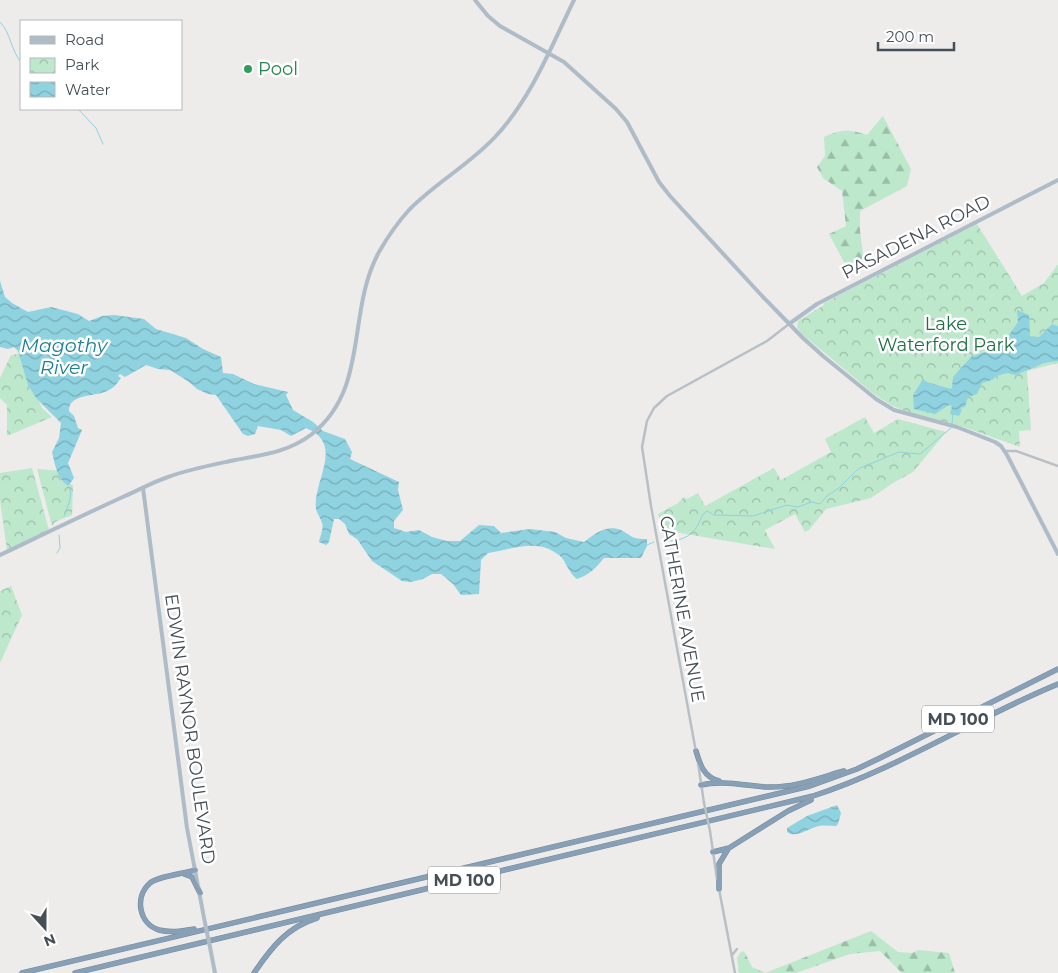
<svg xmlns="http://www.w3.org/2000/svg" width="1058" height="973" font-family="Montserrat,sans-serif">
  <style>
    .forest { fill: url(#forest-firs) }
    .park { fill: url(#park-crowns) }
    .water { fill: url(#water-waves) }
    .lines { fill: none; stroke-linecap: round; stroke-linejoin: round }
    .stream { stroke: #8fd2e0; stroke-width: 1 }
    .highway-casing { stroke: #748ba1; stroke-width: 5.5 }
    .minor { stroke: #b8c0c6; stroke-width: 2.5 }
    .major { stroke: #aebcc7; stroke-width: 4 }
    .highway { stroke: #88a0b5; stroke-width: 4.5 }
    .minor-bridge { stroke: #b8c0c6; stroke-width: 2.5 }
    .major-bridge { stroke: #aebcc7; stroke-width: 4 }
    .leisure-dot { fill: #2e9e5b; stroke: #fff; stroke-width: 2 }
    .labels { text-anchor: middle; stroke-width: 5; stroke-linejoin: round; paint-order: stroke }
    .shield { fill: #fff; stroke: #7e8489; stroke-width: 1 }
    .shield-label { font-size: 16px; font-weight: bold; fill: #464f56 }
    .leisure-label { font-size: 18px; fill: #27864d; stroke: #fff; text-anchor: start }
    .street-label { font-size: 18px; fill: #464f56; stroke: #fff }
    .park-label { font-size: 18px; fill: #216e44; stroke: #fff }
    .water-label { font-size: 19px; font-style: italic; fill: #1c7f93; stroke: #fff }
  </style>
  <defs>
    <pattern id="forest-firs" width="22" height="20" patternUnits="userSpaceOnUse" patternTransform="scale(1.25)"><rect width="22" height="20" fill="#bde8cc"/><path d="M5 1l3.5 6h-7zM16 11l3.5 6h-7z" fill="#9bbea8"/></pattern>
    <pattern id="park-crowns" width="20" height="18" patternUnits="userSpaceOnUse" patternTransform="scale(1.25)"><rect width="20" height="18" fill="#bde8cc"/><path d="M2 6a3 3 0 1 1 6 0M12 15a3 3 0 1 1 6 0" fill="none" stroke="#9bbea8"/></pattern>
    <pattern id="water-waves" width="16" height="10" patternUnits="userSpaceOnUse" patternTransform="scale(1.25)"><rect width="16" height="10" fill="#8fd2e0"/><path d="M0 5q4-4 8 0t8 0" fill="none" stroke="#77adb8"/></pattern>
  </defs>
  <rect width="100%" height="100%" fill="#eeebeb"/>
  <path class="forest" d="M883,116L911,169L907,186L860,211V231L864,261L845,264L829,234L846,226L842,191L823,178L817,167L825,156L824,137C842,129 849,129 867,135Z
    M871,931L898,952L912,953L919,950L949,953L955,973H902L880,951L850,954L796,973H739L737,958L740,953L744,951L752,967L765,973Z"/>
  <path class="park" d="M977,224L1022,296L1044,283L1058,264V363L1027,371L1031,430L1019,431L1020,447L958,425L907,412L891,405L874,394L802,334L797,327L798,321L824,305V303Z
    M19,354L42,408L52,417L7,436V405L0,398V378L11,355Z
    M865,417L874,433L898,419L946,432L913,472L893,483L871,498L826,509L809,530L805,532L795,514L765,530L775,549L662,530L658,514L678,503L684,497L687,499L698,493L705,506L774,468L781,480L831,452L825,439Z
    M32,468L49,530L45,535L11,552L7,551L0,500V473Z
    M37,469L62,471L63,480L73,485L72,515L55,522L52,526Z
    M11,586L22,615L0,663V591Z"/>
  <path class="water" d="M0,281L5,297L12,303L28,312L51,307L78,314L89,321L102,316L114,315L144,319L156,329L186,338L203,349L221,357L223,373L233,374L254,384L288,392L286,395L293,410L313,422L323,431L345,439L352,452L350,459L399,482L398,490L403,510L394,521V528L406,532L419,530L432,537L447,541H460L479,525L494,526L501,533L530,529L555,532L566,538L584,542C594,534 607,524 621,530C634,537 631,539 647,539V546L641,558H604C596,568 589,575 577,579C567,571 566,560 559,555C536,537 512,550 488,553L481,560L479,594L461,595L453,584L441,574H432L423,579L411,582L402,581L372,561L357,539L349,534L345,524L339,519H334L329,542L326,545L319,542C320,537 324,528 322,523C321,518 317,514 316,509C312,482 346,444 306,428L291,436L281,430L258,426L255,434L248,436L243,434L216,395L208,394L197,389L189,382L170,370L158,369L146,365L125,377L120,374L118,376L121,378C117,383 115,387 109,390C98,397 68,393 69,411L74,416L78,428L82,430L68,463L74,478L68,486C57,478 55,465 52,452L59,438L61,423L36,398L28,385L18,351L14,347L8,349L0,347Z
    M1017,310L1029,315L1030,336L1039,337L1052,324L1058,326V361L1044,363L1016,375L1007,373L997,376L992,380L982,383L977,394L968,397L965,407L959,408L962,409L959,416L950,414L952,406L949,405L935,414L914,409L913,395L923,379L927,382L951,389L952,387L953,377L971,357L993,349L1006,339L1018,322Z
    M837,805L841,813L838,824L836,826C830,826 824,825 819,826C809,828 796,839 787,832V828L807,816Z"/>
  <g class="lines">
    <path class="stream" d="M0,22C11,33 11,51 21,62
      M78,109L96,128L103,144
      M952,424L953,413
      M64,516C67,507 74,496 69,487
      M663,541C677,542 691,538 698,525C701,519 701,515 707,511L714,515L753,516L787,505L797,507L812,502L820,504L827,496L839,488L858,469L899,452L920,454L951,428
      M647,545L654,542
      M57,553L60,548L59,535"/>
    <g class="highway-casing">
      <path id="highway" d="M696,751C700,765 704,777 719,781
        M701,785C723,780 745,786 767,787C794,788 819,778 844,771
        M713,852L729,848L788,811L811,800
        M184,874L192,877L200,893
        M719,889V864L728,849
        M194,929C182,931 171,933 159,930C139,924 134,897 150,883C159,876 183,874 195,870
        M22,973L810,786L857,769L880,758L1058,669
        M75,973L813,796C899,768 975,718 1058,684
        M254,973C271,948 287,927 317,918"/>
    </g>
    <path class="minor" d="M1005,451H1016L1058,466
      M696,752L651,506L642,447L647,421L654,408L667,396L767,341L789,324
      M698,763L704,803
      M710,831L717,879
      M719,889L735,973
      M732,955L737,949"/>
    <path class="major" d="M475,0L488,16L500,26L564,62L616,109L627,122L659,182L670,196L763,297L803,338L823,356L876,399L894,410L957,427L995,442L1001,446L1007,455L1058,554
      M789,324L817,304L1058,180
      M143,488L187,828L205,923
      M0,555C42,535 83,515 125,496C139,490 153,482 168,477C190,469 212,465 235,460C262,455 289,452 312,434C370,388 346,312 379,252C387,238 398,222 409,210C435,183 469,165 495,137C531,99 551,47 574,0
      M210,947L215,973"/>
    <use href="#highway" class="highway"/>
    <path class="minor-bridge" d="M704,803L710,831"/>
    <path class="major-bridge" d="M205,923L210,947"/>
  </g>
  <circle class="leisure-dot" cx="248" cy="69" r="5"/>
  <g class="labels">
    <g class="shield">
      <rect x="922" y="705.5" width="72" height="27" rx="4"/>
      <rect x="428" y="866.5" width="72" height="27" rx="4"/>
    </g>
    <g class="shield-label">
      <text x="958" y="725">MD 100</text>
      <text x="464" y="886">MD 100</text>
    </g>
    <g class="leisure-label">
      <text x="258" y="75">Pool</text>
    </g>
    <g class="street-label">
      <text transform="translate(916 237) rotate(-27)" y="6">PASADENA ROAD</text>
      <text transform="translate(682 609) rotate(80)" y="6">CATHERINE AVENUE</text>
      <text transform="translate(190 729) rotate(82)" y="6">EDWIN RAYNOR BOULEVARD</text>
    </g>
    <g class="park-label">
      <text x="946" y="330">Lake<tspan x="946" dy="21">Waterford Park</tspan></text>
    </g>
    <g class="water-label">
      <text x="64" y="352">Magothy<tspan x="64" dy="22">River</tspan></text>
    </g>
  </g>
  <rect x="20" y="20" width="162" height="90" fill="#ffffff" stroke="#b5b9bb"/>
  <rect x="30" y="36" width="25" height="8" fill="#aebcc7" stroke="#b5b9bb"/>
  <text x="65" y="45" font-size="15" fill="#464f56">Road</text>
  <rect x="30" y="58" width="25" height="15" fill="url(#park-crowns)" stroke="#b5b9bb"/>
  <text x="65" y="70" font-size="15" fill="#464f56">Park</text>
  <rect x="30" y="82" width="25" height="15" fill="url(#water-waves)" stroke="#b5b9bb"/>
  <text x="65" y="95" font-size="15" fill="#464f56">Water</text>
  <g transform="translate(45 928) rotate(159)" stroke="#ffffff" stroke-width="4" paint-order="stroke">
  <path d="M0-4L9 19L0 12L-9 19Z" fill="#464f56"/>
  <text y="-8" font-size="14" font-weight="bold" text-anchor="middle" fill="#464f56">N</text>
  </g>
  <path d="M878 42v8h76v-8" fill="none" stroke="#464f56" stroke-width="2.5"/>
  <text x="886" y="42" font-size="15" fill="#464f56" stroke="#ffffff" stroke-width="4" paint-order="stroke">200 m</text>
</svg>
